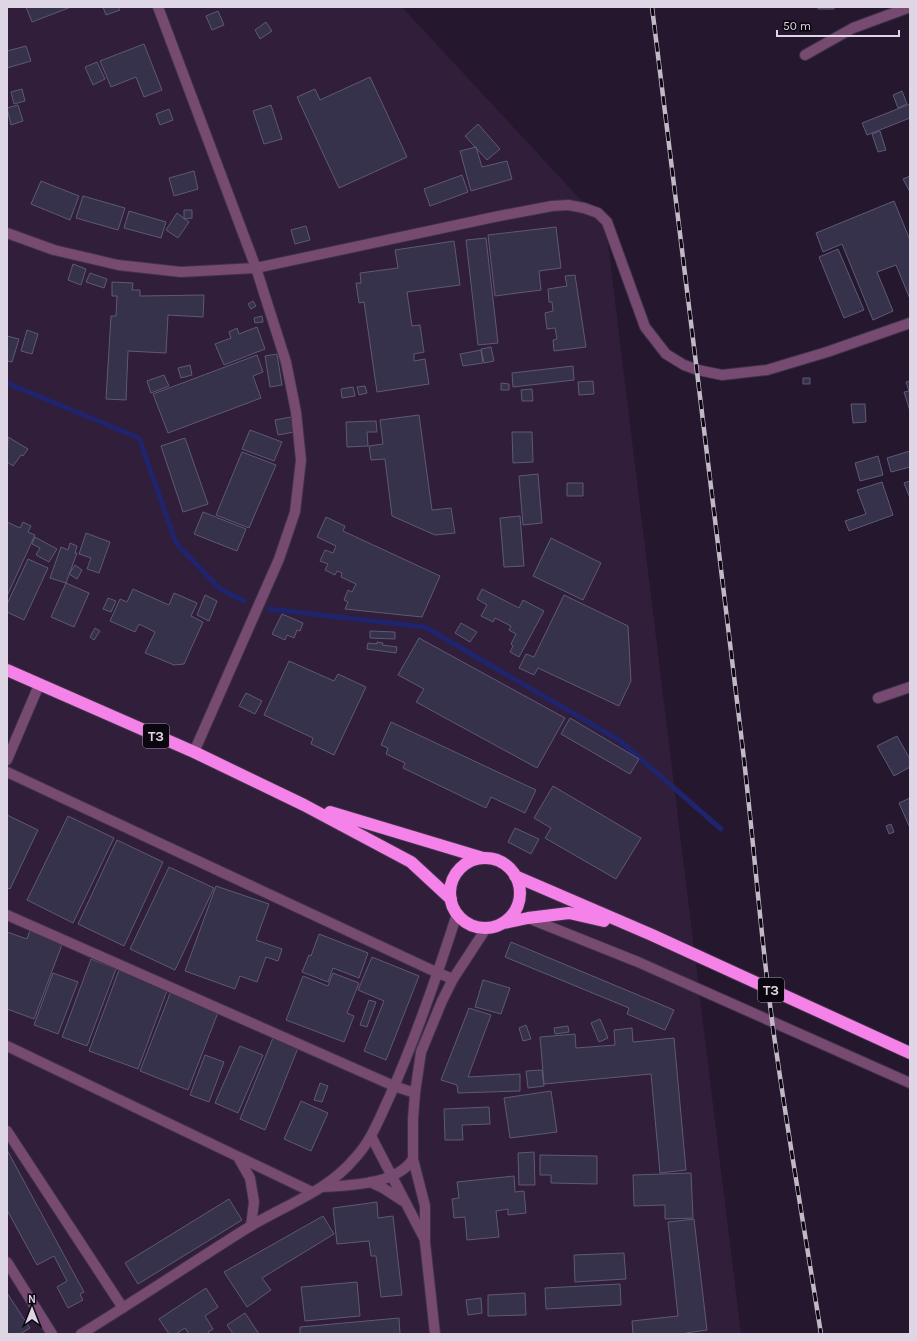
<svg xmlns="http://www.w3.org/2000/svg" width="917" height="1341" font-family="Karla,sans-serif">
  <style>
    .built { fill: #301e3a }
    .lines { fill: none; stroke-linecap: round; stroke-linejoin: round }
    .stream { stroke: #20246d; stroke-width: 5 }
    .building { fill: #37324c; stroke: #5e5975 }
    .minor-casing { stroke: #3f3247; stroke-width: 12 }
    .highway-casing { stroke: #3f3247; stroke-width: 14 }
    .minor { stroke: #774a71; stroke-width: 10 }
    .highway { stroke: #f482e8; stroke-width: 12 }
    .rail-casing { stroke: #c1b8c8; stroke-width: 4.5 }
    .rail { stroke: #0b060f; stroke-width: 3; stroke-dasharray: 9; stroke-linecap: butt }
    .labels { text-anchor: middle; stroke-width: 3; stroke-linejoin: round; paint-order: stroke }
    .shield { fill: #0b060f; stroke: #9f98a5; stroke-width: 1 }
    .shield-label { font-size: 14px; font-weight: bold; fill: #dfd6e5 }
  </style>
  <rect width="100%" height="100%" fill="#25172d"/>
  <path class="built" d="M7,7H402L606,227L741,1334H7Z"/>
  <g class="lines">
    <path class="stream" d="M7,383L139,438L176,543L220,589L244,601
      M269,609L425,627L619,740L721,829"/>
  </g>
  <path class="building" d="M26,7H71L32,22Z
    M103,7H118L120,10L106,15Z
    M818,7H834V9H818Z
    M218,11L224,25L212,30L206,16Z
    M266,22L272,31L260,39L255,30Z
    M144,44L162,90L144,97L136,77L111,87L100,61Z
    M26,46L31,61L7,68V51Z
    M97,62L105,79L93,85L85,67Z
    M370,77L407,157L339,188L297,97L315,89L320,100Z
    M22,89L25,101L14,104L11,92Z
    M902,91L907,104L898,108L893,95Z
    M910,104V118L867,135L862,123Z
    M18,105L23,121L11,125L7,108Z
    M271,105L282,139L264,144L253,111Z
    M169,109L173,120L160,125L156,114Z
    M478,124L500,149L487,160L465,136Z
    M880,131L886,150L878,152L872,134Z
    M476,147L482,167L507,161L512,179L471,191L460,151Z
    M194,171L198,189L174,196L169,178Z
    M462,175L468,192L430,206L424,189Z
    M910,176V192L903,179Z
    M41,181L79,196L70,220L31,204Z
    M83,196L125,208L118,230L76,218Z
    M894,201L910,240V299L896,265L877,272L893,311L873,320L842,244L823,252L816,233Z
    M184,210H192V218L184,219Z
    M129,211L166,222L161,238L124,228Z
    M177,213L189,222L178,238L166,230Z
    M306,226L310,240L295,244L291,230Z
    M556,227L561,268L539,271L541,290L495,296L488,235Z
    M486,238L498,343L478,345L466,240Z
    M454,241L460,285L407,292L412,326L420,325L424,352L414,354V361L425,359L429,384L377,392L364,302L359,303L356,283H361L360,273L398,268L395,250Z
    M838,249L864,310L844,318L819,257Z
    M73,264L86,269L81,285L68,280Z
    M90,273L107,279L104,288L86,282Z
    M575,275L586,347L554,351L553,340L557,339L555,328L547,329L545,313L553,311L552,302H549L548,289L567,286L565,276Z
    M112,282L133,283L132,290H140V296L204,295L203,317L168,315L166,353L128,351L126,400L106,399L111,316H116L117,296H112Z
    M253,301L256,306L251,309L248,304Z
    M262,316L263,322L255,323L254,318Z
    M257,327L265,349L224,365L215,344L231,338L229,332L237,328L239,334Z
    M27,330L38,334L32,354L21,351Z
    M7,336L19,339L12,362L7,361Z
    M491,347L494,361L484,363L481,349Z
    M481,350L483,363L463,366L460,354Z
    M277,354L282,385L270,387L265,356Z
    M257,355L263,372L253,376L261,398L168,433L153,394Z
    M190,365L192,375L181,378L178,368Z
    M573,366L574,380L513,387L512,373Z
    M164,375L169,386L151,393L147,381Z
    M803,378H810V384H803Z
    M593,381L594,394L579,395L578,382Z
    M910,381V411L904,392L909,391L906,382Z
    M501,383L509,384V390H501Z
    M365,386L367,393L359,395L357,387Z
    M353,387L355,396L342,398L341,389Z
    M532,389L533,401H522L521,390Z
    M851,404H865L866,422L853,423Z
    M419,415L432,510L451,508L455,533L435,535L392,516L385,459L371,460L369,446L383,444L380,420Z
    M291,417L294,432L278,435L275,420Z
    M376,421L377,432H367L368,446L347,447L346,422Z
    M250,430L282,442L274,461L242,449Z
    M512,432H532L533,462L513,463Z
    M8,437L28,449L23,456L21,455L13,466L7,462Z
    M185,438L208,504L183,512L161,446Z
    M910,451V467L891,472L887,458Z
    M242,452L276,465L249,528L216,515Z
    M878,456L883,475L860,481L855,463Z
    M538,474L542,523L523,525L519,476Z
    M910,481V498L904,483Z
    M882,482L893,515L849,531L845,521L866,514L857,490Z
    M567,483H583V496H567Z
    M203,512L246,529L237,551L194,534Z
    M520,516L524,566L504,567L500,518Z
    M326,517L345,526L343,531L440,576L422,617L345,609L348,602L344,600L348,590L352,592L356,584L341,577L342,573L337,571L335,575L325,570L328,564L320,561L325,550L333,553L336,546L317,537Z
    M7,522L20,528L23,522L31,526L28,532L35,535L7,596Z
    M86,533L110,542L99,573L87,569L91,558L79,554Z
    M35,537L57,549L49,562L36,555L40,548L32,544Z
    M551,538L601,563L583,600L533,576Z
    M70,543L77,546L75,553H77L66,583L50,578L61,547L68,550Z
    M28,559L48,568L24,620L7,612V604Z
    M75,565L82,570L77,579L69,574Z
    M66,583L89,593L74,627L51,617Z
    M133,589L169,605L174,593L197,603L191,616L203,622L184,664L174,665L145,653L155,632L139,624L135,632L110,621L120,599L127,602Z
    M482,589L519,608L523,600L544,611L519,657L510,652L513,646L511,644L516,634L509,630L511,626L495,618L493,622L481,616L487,605L477,599Z
    M205,595L217,601L209,621L197,615Z
    M564,595L628,626L631,681L619,706L538,668L534,675L519,668L526,654L534,657Z
    M108,598L116,601L111,612L103,609Z
    M282,614L303,623L300,631L297,630L294,638L287,635L285,640L272,634Z
    M461,623L477,632L470,642L455,633Z
    M95,628L100,631L94,640L90,637Z
    M370,631L395,632V639L370,638Z
    M419,638L565,718L537,768L416,702L424,689L398,675Z
    M377,642L383,643L382,645L397,647L396,653L367,649L368,643L377,644Z
    M289,661L334,681L338,674L366,687L334,755L311,744L313,738L264,715Z
    M246,693L262,701L255,714L239,706Z
    M570,718L639,759L630,774L561,734Z
    M391,722L536,790L525,813L491,797L486,808L403,768L405,763L386,754L388,748L381,745Z
    M897,736L910,759V767L894,776L877,746Z
    M553,786L641,838L616,879L545,838L551,828L534,818Z
    M910,798V828L899,803Z
    M7,815L38,830L10,889L7,888Z
    M68,816L114,838L73,923L27,900Z
    M891,824L894,832L889,834L886,826Z
    M515,828L539,839L531,854L508,842Z
    M117,840L163,862L124,946L78,924Z
    M169,867L214,888L175,970L130,949Z
    M216,886L269,904L256,940L282,949L278,961L266,957L257,982L240,976L235,989L185,971Z
    M30,930L63,942L34,1019L7,1009V932L27,939Z
    M319,934L368,953L359,978L333,968L328,982L302,972L309,955L311,956Z
    M511,942L674,1010L665,1030L627,1014L629,1008L505,957Z
    M372,957L419,976L386,1060L364,1051L384,1001L358,990Z
    M91,959L116,969L87,1046L62,1037Z
    M119,970L168,988L138,1069L89,1051Z
    M53,973L78,982L58,1034L34,1025Z
    M333,973L359,983L347,1013L354,1016L344,1042L286,1020L303,976L328,986Z
    M483,980L510,988L501,1014L475,1007Z
    M171,991L219,1010L188,1090L140,1071Z
    M369,1000L376,1002L367,1027L360,1025Z
    M469,1008L491,1015L468,1077L520,1074V1091L458,1093L457,1085L441,1080Z
    M600,1019L608,1038L599,1042L591,1023Z
    M526,1025L531,1039L523,1041L519,1028Z
    M568,1026L569,1032L555,1034L554,1028Z
    M632,1028L633,1042L674,1038L686,1170L660,1173L651,1074L544,1084L540,1037L575,1034L576,1048L615,1045L614,1030Z
    M273,1038L298,1048L265,1130L240,1119Z
    M240,1046L263,1055L238,1113L215,1103Z
    M205,1055L224,1062L209,1102L190,1095Z
    M542,1070L544,1086L528,1088L526,1071Z
    M320,1083L328,1086L322,1102L314,1100Z
    M551,1091L557,1132L510,1138L504,1098Z
    M301,1101L328,1113L311,1151L284,1139Z
    M489,1107L490,1124L462,1125L463,1140H445L444,1109Z
    M7,1150L84,1292L80,1294L83,1300L68,1308L57,1287L67,1281L54,1256L37,1265L7,1210Z
    M534,1152L535,1185H519L518,1153Z
    M540,1155L597,1156V1184L551,1183V1175H540Z
    M691,1173L693,1218L665,1219V1205L634,1206L633,1175Z
    M514,1176L515,1192L524,1191L526,1213L508,1215V1209L496,1211L499,1237L467,1240L465,1217L454,1218L452,1199L459,1198L457,1182Z
    M229,1199L242,1220L138,1284L125,1263Z
    M377,1202L378,1218L393,1216L402,1295L381,1297L376,1256H371L369,1241L337,1244L333,1208Z
    M323,1216L334,1234L262,1278L271,1290L247,1307L224,1272Z
    M694,1219L707,1330L686,1333V1334H633L632,1321L678,1316L668,1222Z
    M624,1253L626,1279L575,1282L574,1255Z
    M357,1282L360,1316L305,1321L301,1287Z
    M620,1284L621,1305L546,1309L545,1288Z
    M206,1288L218,1307L205,1316L213,1329L208,1332L209,1334H189L185,1328L176,1334H169L159,1319Z
    M7,1293L30,1328L20,1334H7Z
    M525,1293L526,1315L488,1316V1295Z
    M481,1298L482,1313L468,1315L466,1300Z
    M245,1313L259,1334H233L227,1325Z
    M399,1318L400,1334H300V1327Z"/>
  <g class="lines">
    <g class="minor-casing">
      <path id="minor" d="M158,7L256,268L286,362L296,412L301,460L295,512L279,559L194,752
        M805,55L853,28L910,7
        M7,233L54,250L118,265L181,272L256,268L499,216L552,206L568,205L584,208L598,213L607,222L645,327L666,354L684,365L698,370L722,375L767,370L827,352L910,323
        M878,698L910,687
        M7,760L39,685
        M7,772L438,973L453,979
        M7,915L394,1086L415,1093
        M528,918L638,962L910,1083
        M7,1046L312,1192
        M7,1131L123,1308
        M371,1136L425,1240
        M238,1157L250,1178L254,1202L251,1226
        M370,1182L383,1188L403,1201
        M323,1187C351,1185 396,1185 413,1159
        M7,1262L52,1334
        M81,1334C138,1299 193,1262 249,1227C285,1205 328,1191 355,1158C371,1141 379,1119 389,1098C416,1038 437,976 457,914
        M435,1334L425,1242V1206L413,1159V1119L415,1093L421,1052L442,1001L453,979L487,927"/>
    </g>
    <g class="highway-casing">
      <path id="highway" d="M7,670L194,752L304,805L411,862L451,899
        M330,812L483,858
        M450 893a35 35 0 1 1 70 0a35 35 0 1 1-70 0Z
        M515,876L652,935L910,1053
        M504,923L528,918L569,913L604,921"/>
    </g>
    <use href="#minor" class="minor"/>
    <use href="#highway" class="highway"/>
    <g class="rail-casing">
      <path id="rail" d="M652,7C682,249 712,492 741,734C753,832 760,931 773,1028C787,1130 805,1232 821,1334"/>
    </g>
    <use href="#rail" class="rail"/>
  </g>
  <g class="labels">
    <g class="shield">
      <rect x="143" y="724" width="26" height="24" rx="3"/>
      <rect x="758" y="978" width="26" height="24" rx="3"/>
    </g>
    <g class="shield-label">
      <text x="156" y="741">T3</text>
      <text x="771" y="995">T3</text>
    </g>
  </g>
  <rect width="917" height="1341" fill="none" stroke="#dfd6e5" stroke-width="16"/>
  <g transform="translate(32 1309)" stroke="#0b060f" stroke-width="3" paint-order="stroke">
  <path d="M0-3L7 15L0 10L-7 15Z" fill="#dfd6e5"/>
  <text y="-6" font-size="11" font-weight="bold" text-anchor="middle" fill="#dfd6e5">N</text>
  </g>
  <path d="M777 30v6h122v-6" fill="none" stroke="#dfd6e5" stroke-width="2"/>
  <text x="783" y="30" font-size="12" fill="#dfd6e5" stroke="#0b060f" stroke-width="3" paint-order="stroke">50 m</text>
</svg>
